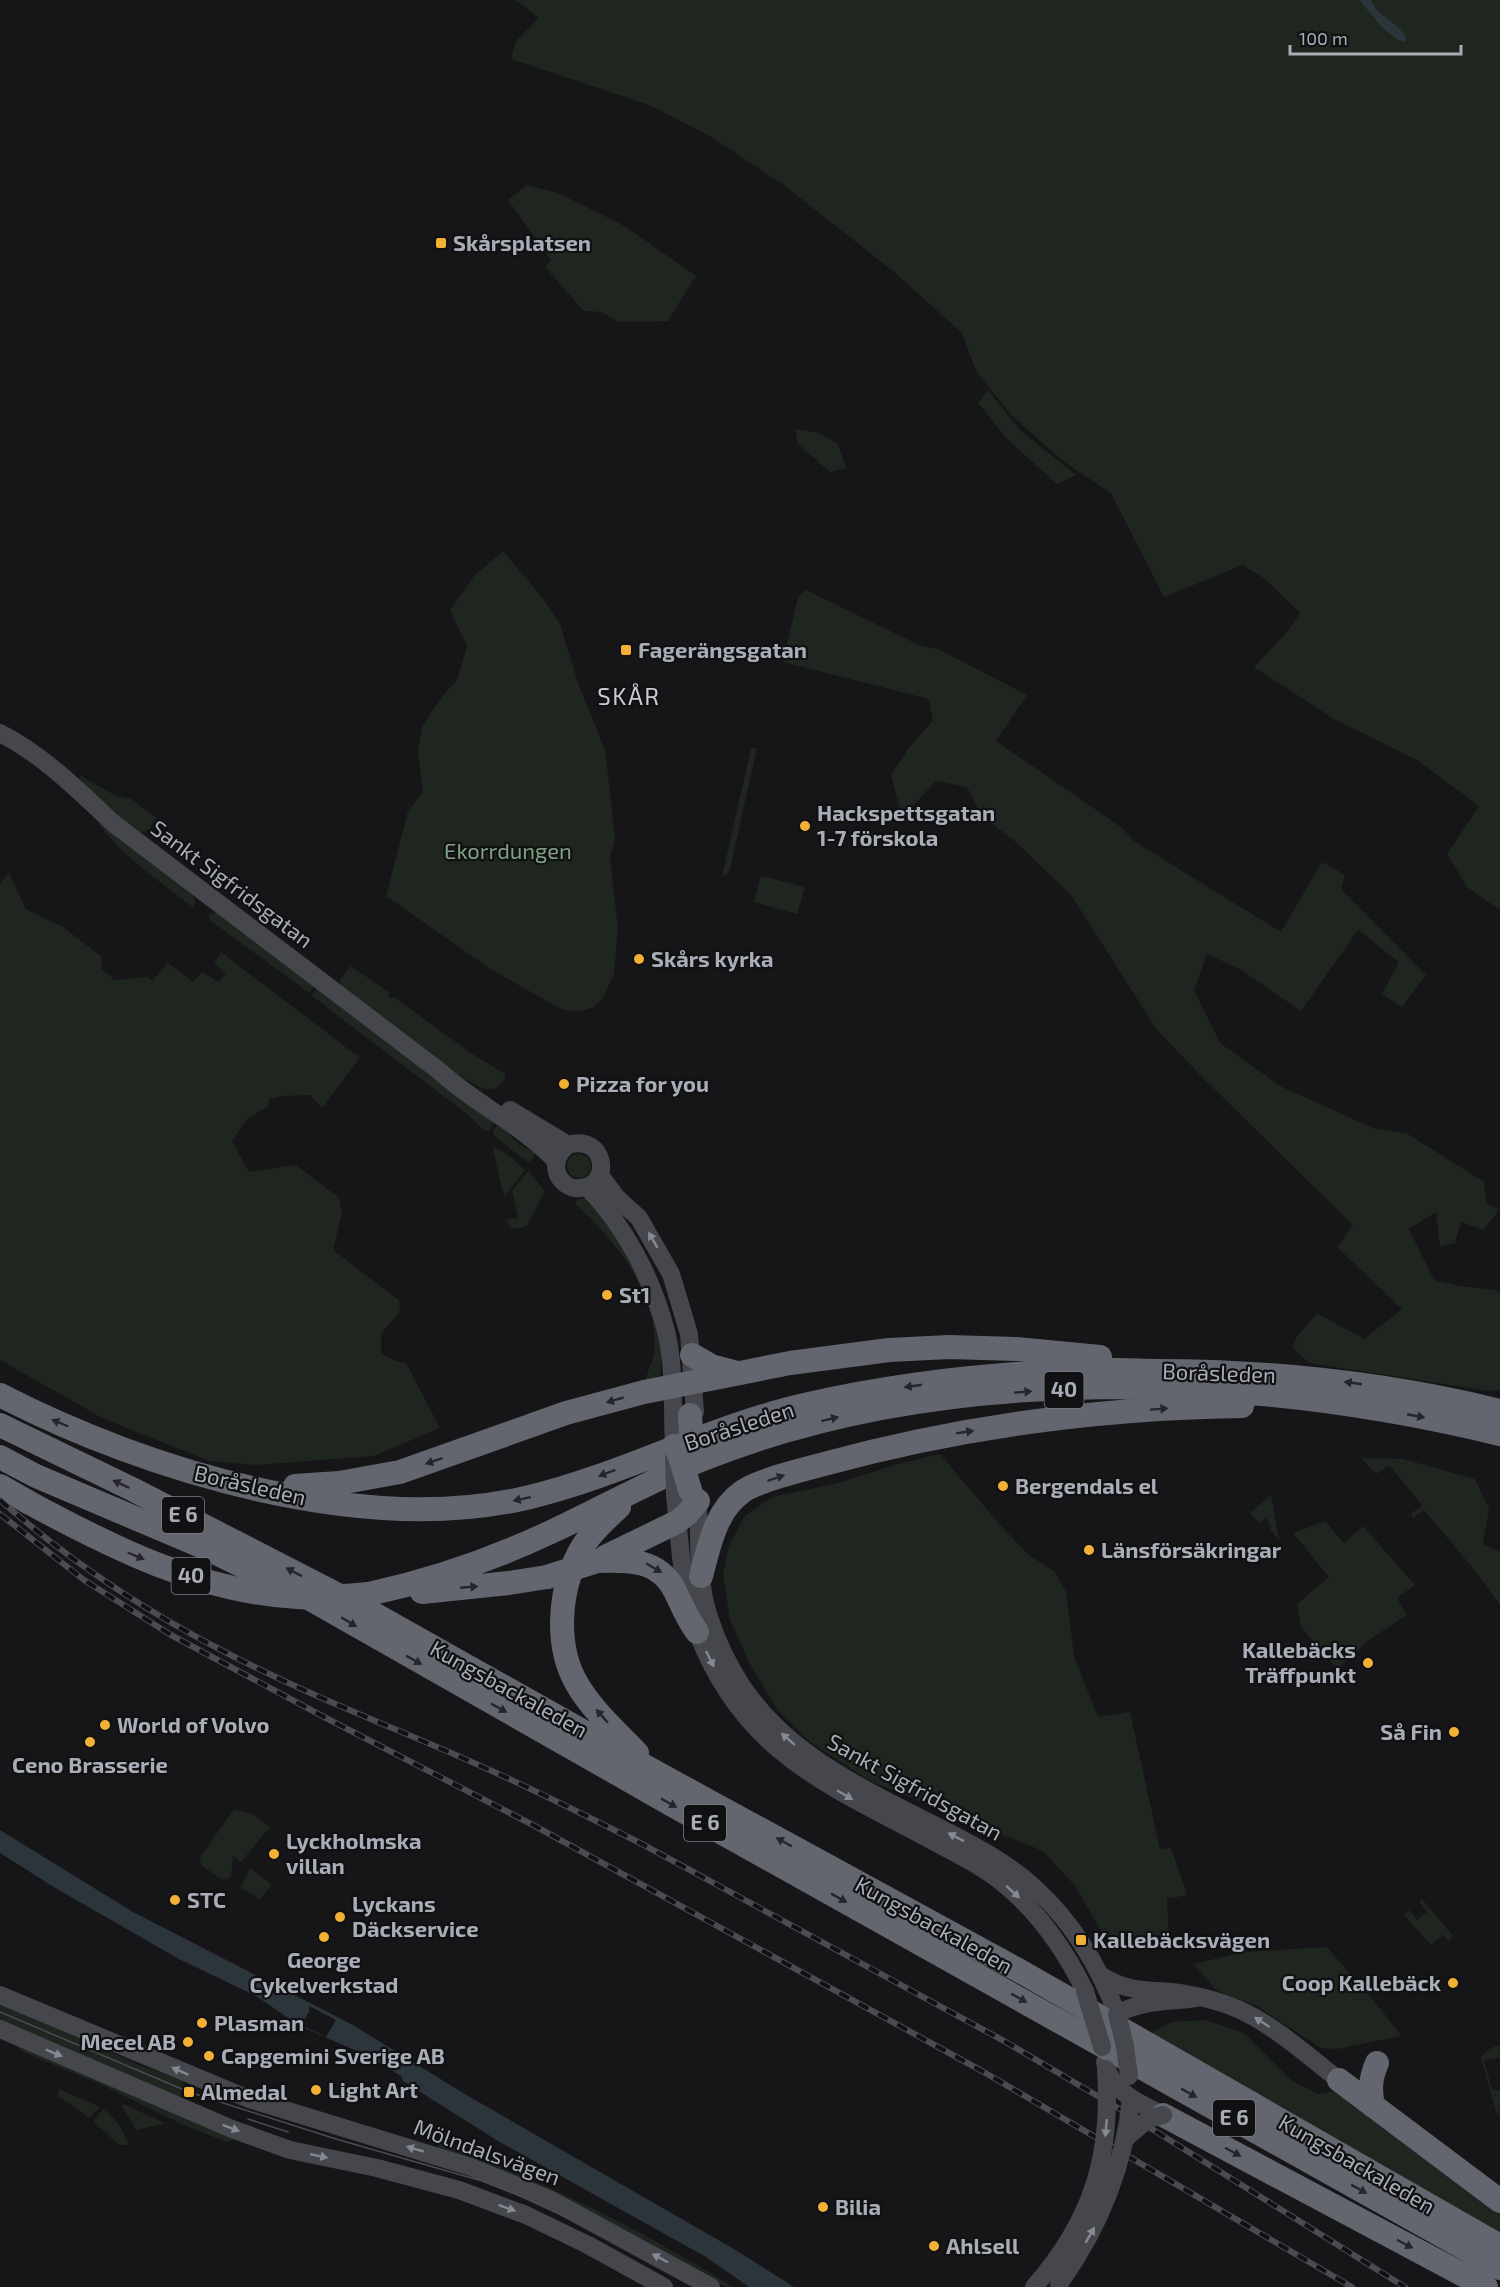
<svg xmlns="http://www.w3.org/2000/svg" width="1500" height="2287" font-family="'Exo 2',sans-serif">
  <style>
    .green { fill: #1e261f }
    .water { fill: #2c353c }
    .pier { fill: #161618 }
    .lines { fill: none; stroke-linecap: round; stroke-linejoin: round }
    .secondary { stroke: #45474d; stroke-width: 18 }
    .highway { stroke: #63666e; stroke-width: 24 }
    .tram { stroke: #4a4c52; stroke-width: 1.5 }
    .rail-casing { stroke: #4a4c52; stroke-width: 6 }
    .rail { stroke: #111113; stroke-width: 4; stroke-dasharray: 11; stroke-linecap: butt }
    .secondary-bridge { stroke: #45474d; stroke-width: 18 }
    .highway-bridge { stroke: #63666e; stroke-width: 24 }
    .oneway { fill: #858993 }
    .oneway2 { fill: #26262a }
    .poi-dot { fill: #f2b134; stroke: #111113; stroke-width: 2 }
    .labels { text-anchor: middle; stroke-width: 4.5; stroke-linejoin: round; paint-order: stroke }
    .shield { fill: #111113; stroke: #7b7e86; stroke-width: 1.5 }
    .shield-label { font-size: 21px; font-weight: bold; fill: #a8adb8 }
    .poi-label { font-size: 22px; font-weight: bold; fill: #a8adb8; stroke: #111113; text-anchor: start }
    .park-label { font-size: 22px; fill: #7fa381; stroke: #111113 }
    .street-label { font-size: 22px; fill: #a8adb8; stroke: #111113 }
    .neighbourhood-label { font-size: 24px; letter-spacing: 1.5px; fill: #c9ccd4; stroke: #111113 }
  </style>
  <rect width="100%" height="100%" fill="#161618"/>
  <path class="green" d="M515,0H1500V910L1467,887L1447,854L1479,806L1417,760L1334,719L1254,667L1288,631L1300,613L1265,579L1243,565L1164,597L1111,493L1063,461L1012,416L976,371L962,333L894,272L785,186L710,136L649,105L511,59L516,41L539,18Z
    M526,185L558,193L621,224L698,277L693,280L668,321L619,322L602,312L584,311L545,267L551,260L508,200Z
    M988,390L1020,430L1076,475L1057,484L1007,439L978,403Z
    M795,429L820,433L838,444L846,468L830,472L798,444Z
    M503,551L542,597L560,624L578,683L605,750L615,837L610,858L618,928L614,974L603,998L594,1007L581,1011L563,1010L492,970L386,896L408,811L423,792L418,752L422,727L441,698L457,680L467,646L450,610L474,576Z
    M806,590L919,645L938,649L1027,695L996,741L1121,827L1134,841L1281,932L1322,862L1345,875L1341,889L1426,975L1402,1007L1382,994L1399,962L1358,930L1301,1011L1240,969L1207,954L1194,990L1220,1043L1280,1086L1373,1128L1408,1134L1484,1182L1486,1202L1499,1210L1483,1230L1461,1222L1455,1243L1440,1246L1436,1212L1409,1229L1434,1280L1460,1286L1496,1290L1500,1294V1390L1489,1391L1309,1363L1292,1347L1296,1338L1317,1313L1364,1339L1402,1309L1337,1247L1353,1225L1201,1076L1157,1030L1071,895L1017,843L981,815L967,787L936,781L902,817L891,775L909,748L933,720L929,699L783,662L798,597Z
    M751,748H757L730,869L727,875L722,877Z
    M81,776L116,796L131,799L157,818L148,830L140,833L106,808L79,778Z
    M100,822L191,892L195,901L193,907C159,881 124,858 99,824Z
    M9,873L26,909L63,927L102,957L101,969L115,980L148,977L152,981L168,963L193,982L202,972L218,982L226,974L214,963L221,952L360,1058L322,1108L310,1095L281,1096L269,1099L268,1106L247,1119L232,1141L249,1172L296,1165L339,1198L342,1213L333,1250L399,1300L400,1311L381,1334V1353L393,1360L406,1363L440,1428L374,1456L256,1465L209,1461L104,1419L0,1360V884Z
    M761,876L805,887L797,914L754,902Z
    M217,912L315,985L309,993L211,921L209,917L210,914Z
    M351,966L390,993L388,996L392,999L394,997L471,1053L505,1074V1079C501,1084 497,1089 490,1089C466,1091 365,1004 341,986L340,979Z
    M318,987L497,1118L489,1131L484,1130L468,1115L311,995Z
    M498,1125C510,1132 518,1149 533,1150L535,1154L531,1161L528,1162L494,1136V1129Z
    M495,1147L507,1154L525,1170L504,1197L493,1148Z
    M567 1166a12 12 0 1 1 24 0a12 12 0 1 1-24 0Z
    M528,1171L545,1191L527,1226L518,1229L510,1227L506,1219L518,1218L512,1191Z
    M585,1198L594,1202L632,1257L659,1332L662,1359L660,1373L655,1381L647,1382L646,1379C648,1368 655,1358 655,1347C655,1290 615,1239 575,1204L577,1200Z
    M940,1454L1000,1525L1030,1556L1055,1572L1066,1592L1074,1656L1098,1717L1130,1712L1160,1849L1171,1848L1187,1895L1167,1899L1169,1936L1158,1944L1110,1947L1076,1887L1043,1851L872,1782L810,1742L777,1709L750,1664L730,1620L723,1574L729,1546L744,1517L772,1497L838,1483L898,1464Z
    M1361,1458L1403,1459L1475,1479L1489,1509L1483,1544L1500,1552V1605L1477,1573L1424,1510L1413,1518L1411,1514L1422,1505L1389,1465L1376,1474Z
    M1271,1495L1279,1539H1278L1269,1528L1271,1526L1266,1518L1259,1523L1250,1513Z
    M1325,1521L1344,1543L1363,1526L1415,1585L1397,1598L1407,1615L1369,1640L1337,1669L1301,1627L1297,1604L1329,1577L1293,1533Z
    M234,1809L252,1814L270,1827L241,1862L233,1856L231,1877L222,1880L201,1865L200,1857Z
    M250,1868L272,1885L260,1899L240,1888Z
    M1422,1899L1453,1936L1449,1941L1443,1935L1431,1945L1404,1915L1409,1910L1417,1920L1427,1912L1419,1902Z
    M1327,1947L1384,2013L1401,2036L1337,2049L1321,2048L1257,2006L1217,1991L1194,1964L1243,1952Z
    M0,2001L139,2065L184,2081L179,2100L0,2023Z
    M1205,2020L1244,2033L1292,2081L1318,2094L1339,2090L1500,2211V2234L1341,2141L1150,2034L1171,2022Z
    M16,2044L233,2138L234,2140L227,2142L181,2124L104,2086L21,2051Z
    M1499,2045L1500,2057L1484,2060L1492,2089L1500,2091V2104L1498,2107L1500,2109V2115L1496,2112L1481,2057L1489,2049Z
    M59,2089L100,2107L89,2118L57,2095Z
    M124,2104L162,2122L164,2124L136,2130L122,2106Z
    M103,2109C115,2117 123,2129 128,2143L126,2145H119L93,2121Z
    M436,2143C464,2150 491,2163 517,2174C592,2205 664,2244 733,2287H725L623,2229L440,2149Z"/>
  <path class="water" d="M1360,0H1371C1378,18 1398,21 1406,38L1405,42C1390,40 1369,12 1360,0Z
    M0,1830L133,1912L353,2025L463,2093L739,2252L794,2287H749L706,2257L498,2141L403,2081L401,2076L368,2056L300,2026L256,1996L179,1959L57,1889L0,1853Z"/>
  <path class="pier" d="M309,2006L336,2020L326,2037L301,2025L309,2012Z"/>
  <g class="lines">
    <path class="secondary" d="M0,733C43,755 78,790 113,823L438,1070C475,1104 522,1125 556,1161
      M510,1110L568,1145C606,1133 613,1186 580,1188C574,1189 567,1186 563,1182C551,1170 556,1154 568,1145
      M600,1175L617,1198L639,1218L671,1274L689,1334L695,1412
      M587,1187C625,1226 652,1278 666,1331C675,1367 672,1408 674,1446
      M675,1495C680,1542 681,1589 698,1634C744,1752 826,1784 929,1839C957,1854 987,1868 1010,1889C1043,1918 1066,1952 1085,1991
      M697,1496C701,1535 696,1576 708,1614C746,1734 831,1773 936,1826C971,1844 1007,1862 1036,1889C1074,1924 1099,1966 1117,2014C1142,2000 1169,2002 1196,1998
      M1102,1976C1124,1991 1146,1990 1172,1992C1182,1993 1201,1997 1212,2000C1261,2012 1300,2050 1339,2080
      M0,1995L249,2099L471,2167L549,2199L711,2287
      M0,2029L232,2129L290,2150L377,2168L459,2190L526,2215L588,2245L664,2287
      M1105,2062C1110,2091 1140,2104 1163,2115"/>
    <path class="highway" d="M692,1355L711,1366L734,1372
      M0,1395C147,1471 365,1537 530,1497C625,1474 713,1425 809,1404C902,1383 998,1373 1093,1370C1113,1369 1134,1371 1155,1371C1271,1371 1386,1383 1500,1411
      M0,1425L134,1490L365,1609L657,1773L1020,1971L1500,2246
      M0,1457L36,1476L208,1549L314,1601L676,1807L1500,2268
      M0,1486L28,1502
      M295,1486L339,1483L400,1472L566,1413L644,1392L790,1363L889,1350L949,1347L1016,1349L1100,1357
      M619,1507C604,1521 587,1536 578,1555C559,1592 555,1647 577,1684C592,1710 616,1731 637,1753
      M605,1557L677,1522L687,1514L698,1501
      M597,1561C629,1560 659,1559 675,1591C683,1607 686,1617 697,1632
      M701,1576C709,1547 715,1511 742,1492C758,1480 803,1470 824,1464C960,1427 1100,1408 1242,1406
      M422,1592L509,1583L547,1577
      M369,1594C433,1580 494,1559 553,1531C602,1508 650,1481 701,1460C944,1362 1249,1373 1500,1434
      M1339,2080L1500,2201
      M1373,2106C1370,2089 1370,2079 1377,2063
      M1163,2115L1486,2287"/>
    <path class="tram" d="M0,2012L189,2092L336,2139L482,2181L518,2195L596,2231L698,2287
      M248,2119L288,2132"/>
    <g class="rail-casing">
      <path id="rail" d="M0,1500C67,1559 142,1609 221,1650C303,1693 390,1726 474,1763C531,1788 587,1816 642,1844L1004,2041L1123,2111L1405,2287
        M0,1514L84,1580L171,1635L326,1718L533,1825L982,2071L1352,2287"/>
    </g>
    <use href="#rail" class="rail"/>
    <path class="secondary-bridge" d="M674,1456L675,1495
      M1085,1991L1102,2047
      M1117,2014L1125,2046L1129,2076
      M1125,2139L1148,2119L1163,2115
      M1059,2284C1099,2228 1124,2168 1131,2099
      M1034,2287C1092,2221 1112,2156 1106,2069"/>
    <path class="highway-bridge" d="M690,1415L692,1446L696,1456
      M674,1446L679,1453L690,1490
      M28,1502C111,1547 200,1592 297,1597C321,1598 345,1596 369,1594
      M547,1577L597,1561"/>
  </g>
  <defs><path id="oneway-solid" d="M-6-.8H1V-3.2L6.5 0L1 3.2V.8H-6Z" transform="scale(1.5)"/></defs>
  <g class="oneway">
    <use href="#oneway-solid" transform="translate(653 1240) rotate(-120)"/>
    <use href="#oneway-solid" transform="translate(710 1659) rotate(64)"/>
    <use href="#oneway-solid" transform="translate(788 1739) rotate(-139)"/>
    <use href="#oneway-solid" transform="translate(845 1795) rotate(30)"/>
    <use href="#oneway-solid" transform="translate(956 1837) rotate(-153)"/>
    <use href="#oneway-solid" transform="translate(1013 1892) rotate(42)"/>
    <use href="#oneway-solid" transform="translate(1262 2022) rotate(-147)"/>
    <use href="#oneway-solid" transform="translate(54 2053) rotate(23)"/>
    <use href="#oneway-solid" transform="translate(180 2071) rotate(-156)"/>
    <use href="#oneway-solid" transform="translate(231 2128) rotate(21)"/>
    <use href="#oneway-solid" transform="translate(1106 2128) rotate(95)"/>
    <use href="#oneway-solid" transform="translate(415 2149) rotate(-164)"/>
    <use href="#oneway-solid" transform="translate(319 2156) rotate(12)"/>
    <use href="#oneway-solid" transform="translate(507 2208) rotate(20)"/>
    <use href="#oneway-solid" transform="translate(1090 2235) rotate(-60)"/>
    <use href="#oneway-solid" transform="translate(660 2258) rotate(-152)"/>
  </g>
  <g class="oneway2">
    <use href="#oneway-solid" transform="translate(1353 1383) rotate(-172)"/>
    <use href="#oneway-solid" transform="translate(913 1386) rotate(172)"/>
    <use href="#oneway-solid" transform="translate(1023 1392) rotate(-4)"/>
    <use href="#oneway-solid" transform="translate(615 1400) rotate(164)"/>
    <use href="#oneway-solid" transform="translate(1159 1409) rotate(-4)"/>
    <use href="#oneway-solid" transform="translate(1416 1416) rotate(11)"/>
    <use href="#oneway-solid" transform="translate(830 1419) rotate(-14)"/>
    <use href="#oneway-solid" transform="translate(60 1423) rotate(-157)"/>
    <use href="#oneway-solid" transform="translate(965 1432) rotate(-9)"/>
    <use href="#oneway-solid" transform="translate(434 1461) rotate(161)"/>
    <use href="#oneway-solid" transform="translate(607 1473) rotate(159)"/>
    <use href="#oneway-solid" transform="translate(776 1478) rotate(-19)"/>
    <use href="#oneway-solid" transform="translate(121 1484) rotate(-155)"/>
    <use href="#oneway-solid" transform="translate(522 1499) rotate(168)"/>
    <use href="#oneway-solid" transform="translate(136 1556) rotate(23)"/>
    <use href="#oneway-solid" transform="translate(654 1568) rotate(30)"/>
    <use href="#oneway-solid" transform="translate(294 1572) rotate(-153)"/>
    <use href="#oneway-solid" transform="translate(469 1587) rotate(-5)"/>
    <use href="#oneway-solid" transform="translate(349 1622) rotate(31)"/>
    <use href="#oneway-solid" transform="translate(414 1660) rotate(29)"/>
    <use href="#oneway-solid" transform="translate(499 1708) rotate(29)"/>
    <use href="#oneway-solid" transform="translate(602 1716) rotate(-131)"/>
    <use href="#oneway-solid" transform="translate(669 1803) rotate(29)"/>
    <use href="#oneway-solid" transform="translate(784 1842) rotate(-151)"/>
    <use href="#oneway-solid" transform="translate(839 1898) rotate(29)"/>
    <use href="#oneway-solid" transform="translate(1019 1998) rotate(29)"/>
    <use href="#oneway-solid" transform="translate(1189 2093) rotate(29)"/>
    <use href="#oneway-solid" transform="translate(1233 2152) rotate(28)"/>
    <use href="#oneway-solid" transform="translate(1359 2189) rotate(29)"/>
    <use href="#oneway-solid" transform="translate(1405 2244) rotate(28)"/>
  </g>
  <g class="poi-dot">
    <rect x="435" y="237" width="12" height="12" rx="3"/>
    <rect x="620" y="644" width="12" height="12" rx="3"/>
    <circle cx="805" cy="826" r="6"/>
    <circle cx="639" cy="959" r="6"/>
    <circle cx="564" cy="1084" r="6"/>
    <circle cx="607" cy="1295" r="6"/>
    <circle cx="1003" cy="1486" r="6"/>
    <circle cx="1089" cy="1550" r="6"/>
    <circle cx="1368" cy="1663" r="6"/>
    <circle cx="105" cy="1725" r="6"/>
    <circle cx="1454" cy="1732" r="6"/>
    <circle cx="90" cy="1742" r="6"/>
    <circle cx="274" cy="1854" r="6"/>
    <circle cx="175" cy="1900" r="6"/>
    <circle cx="340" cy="1917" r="6"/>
    <circle cx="324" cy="1937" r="6"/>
    <rect x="1075" y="1934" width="12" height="12" rx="3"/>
    <circle cx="1453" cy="1983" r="6"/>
    <circle cx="202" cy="2023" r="6"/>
    <circle cx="188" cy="2042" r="6"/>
    <circle cx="209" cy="2056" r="6"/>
    <circle cx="316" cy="2090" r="6"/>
    <rect x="183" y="2086" width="12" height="12" rx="3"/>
    <circle cx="823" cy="2207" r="6"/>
    <circle cx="934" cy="2246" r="6"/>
  </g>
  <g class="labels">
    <g class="shield">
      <rect x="1044.5" y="1372" width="39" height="36" rx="4.5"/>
      <rect x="162" y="1497" width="42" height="36" rx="4.5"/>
      <rect x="171.5" y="1558" width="39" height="36" rx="4.5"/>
      <rect x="684" y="1805" width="42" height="36" rx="4.5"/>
      <rect x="1213" y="2100" width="42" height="36" rx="4.5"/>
    </g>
    <g class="shield-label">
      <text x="1064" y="1397">40</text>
      <text x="183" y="1522">E 6</text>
      <text x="191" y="1583">40</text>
      <text x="705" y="1830">E 6</text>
      <text x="1234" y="2125">E 6</text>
    </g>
    <g class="poi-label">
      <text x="453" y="251">Skårsplatsen</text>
      <text x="638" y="658">Fagerängsgatan</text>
      <text x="817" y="821">Hackspettsgatan<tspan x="817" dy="25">1-7 förskola</tspan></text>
      <text x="651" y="967">Skårs kyrka</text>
      <text x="576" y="1092">Pizza for you</text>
      <text x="619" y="1303">St1</text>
      <text x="1015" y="1494">Bergendals el</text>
      <text x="1101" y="1558">Länsförsäkringar</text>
      <text x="1356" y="1658" text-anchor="end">Kallebäcks<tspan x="1356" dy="25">Träffpunkt</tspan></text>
      <text x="117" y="1733">World of Volvo</text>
      <text x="1442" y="1740" text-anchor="end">Så Fin</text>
      <text x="90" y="1773" text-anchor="middle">Ceno Brasserie</text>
      <text x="286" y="1849">Lyckholmska<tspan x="286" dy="25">villan</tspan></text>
      <text x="187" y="1908">STC</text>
      <text x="352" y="1912">Lyckans<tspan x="352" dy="25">Däckservice</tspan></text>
      <text x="1093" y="1948">Kallebäcksvägen</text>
      <text x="324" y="1968" text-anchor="middle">George<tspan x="324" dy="25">Cykelverkstad</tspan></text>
      <text x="1441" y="1991" text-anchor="end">Coop Kallebäck</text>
      <text x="214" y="2031">Plasman</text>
      <text x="176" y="2050" text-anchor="end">Mecel AB</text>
      <text x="221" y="2064">Capgemini Sverige AB</text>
      <text x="328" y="2098">Light Art</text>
      <text x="201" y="2100">Almedal</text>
      <text x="835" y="2215">Bilia</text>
      <text x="946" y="2254">Ahlsell</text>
    </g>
    <g class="park-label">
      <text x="508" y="859">Ekorrdungen</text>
    </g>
    <g class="street-label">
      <text transform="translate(232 884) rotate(37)" y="8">Sankt Sigfridsgatan</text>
      <text transform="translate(1219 1373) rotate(2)" y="8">Boråsleden</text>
      <text transform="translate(739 1426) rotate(-18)" y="8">Boråsleden</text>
      <text transform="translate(250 1485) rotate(13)" y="8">Boråsleden</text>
      <text transform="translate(509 1689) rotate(29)" y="8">Kungsbackaleden</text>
      <text transform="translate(915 1787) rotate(29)" y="8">Sankt Sigfridsgatan</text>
      <text transform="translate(934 1925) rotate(29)" y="8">Kungsbackaleden</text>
      <text transform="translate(487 2152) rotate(20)" y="8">Mölndalsvägen</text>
      <text transform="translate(1357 2164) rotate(30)" y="8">Kungsbackaleden</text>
    </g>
    <g class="neighbourhood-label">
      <text x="629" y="705">SKÅR</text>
    </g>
  </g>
  <path d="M1290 45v9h171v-9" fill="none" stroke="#a8adb8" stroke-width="3"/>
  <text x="1299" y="45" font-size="18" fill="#a8adb8" stroke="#111113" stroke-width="4.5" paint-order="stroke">100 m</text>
</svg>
